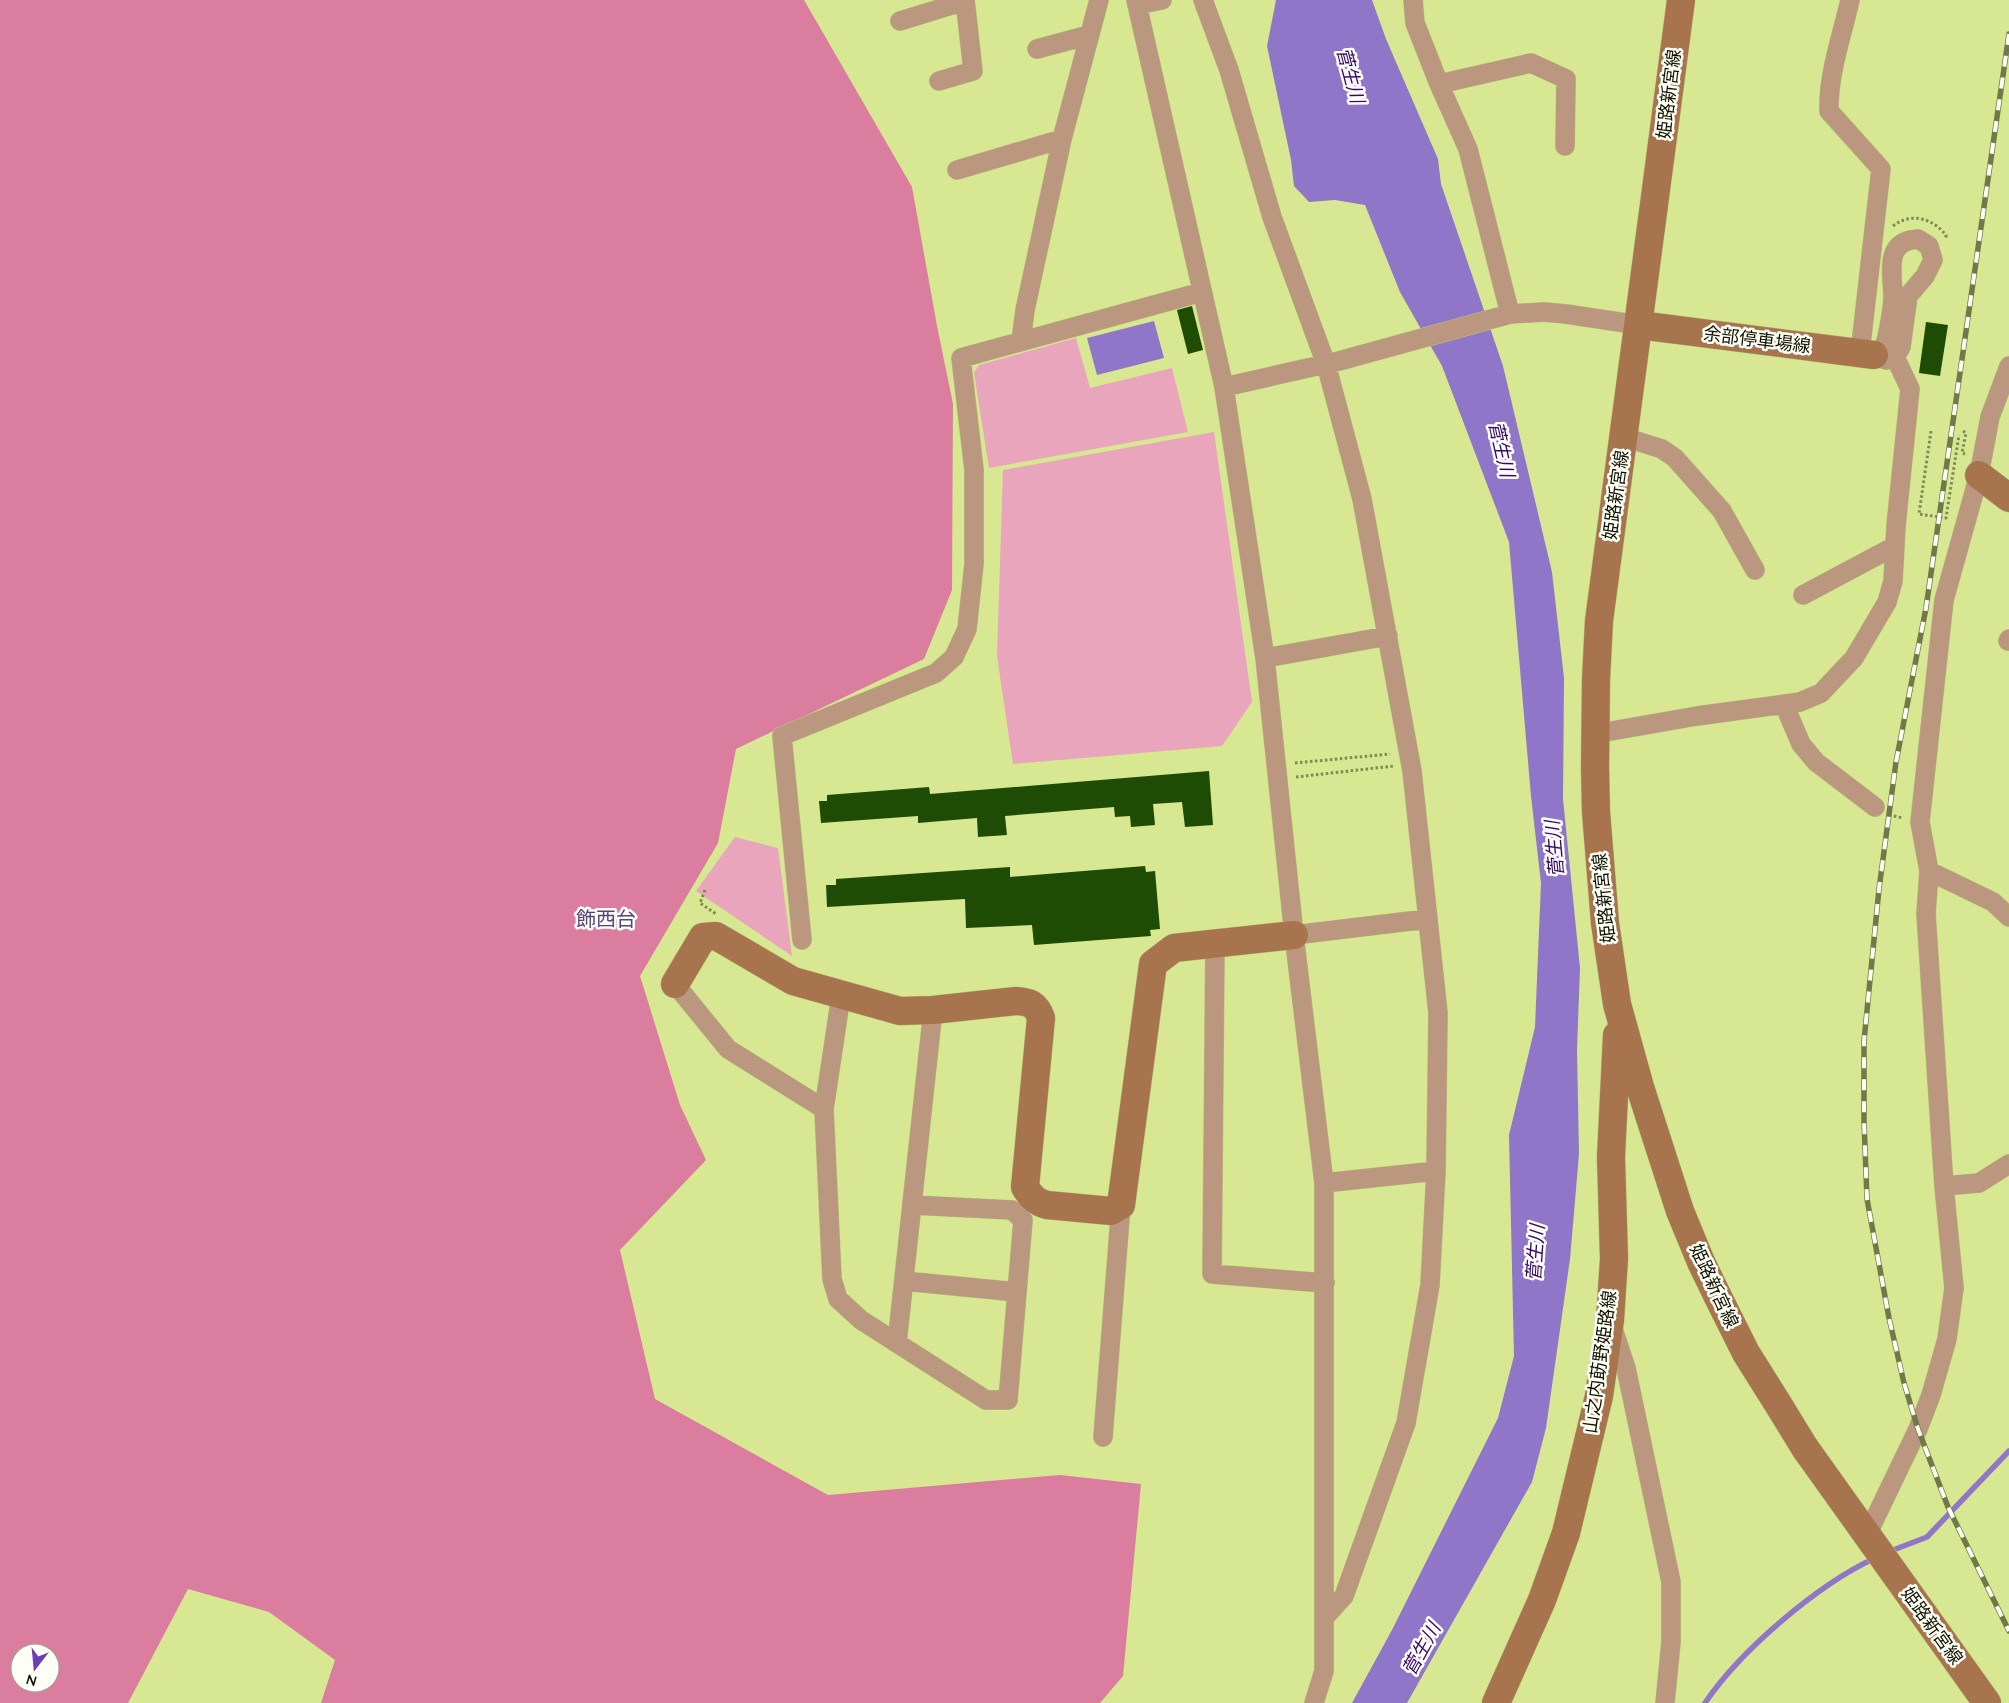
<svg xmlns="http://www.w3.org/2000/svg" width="2009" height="1703" font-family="Quicksand,'Noto Sans JP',sans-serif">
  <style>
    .green { fill: #e9a5bc }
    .forest { fill: #db7d9f; fill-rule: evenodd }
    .water { fill: #9076c8 }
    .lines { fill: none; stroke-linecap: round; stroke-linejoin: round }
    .stream { stroke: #9076c8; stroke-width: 5.5 }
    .building { fill: #1e4c05 }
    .street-casing { stroke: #b7c57b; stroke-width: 20 }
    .secondary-casing { stroke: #b7c57b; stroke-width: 29 }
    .path { stroke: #7f8951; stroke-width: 3; stroke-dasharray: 2.5 2.5; stroke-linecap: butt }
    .street { stroke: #ba977e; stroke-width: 19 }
    .secondary { stroke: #a7744e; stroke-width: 28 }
    .rail-casing { stroke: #717a47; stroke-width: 5.5 }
    .rail { stroke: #fdfff7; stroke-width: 4; stroke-dasharray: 11; stroke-linecap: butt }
    .labels { text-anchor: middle; stroke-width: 5; stroke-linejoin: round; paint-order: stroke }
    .street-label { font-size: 18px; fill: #101300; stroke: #fdfff7 }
    .water-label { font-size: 19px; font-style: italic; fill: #3a076e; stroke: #fdfff7 }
    .quarter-label { font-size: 20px; fill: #574380; stroke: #fdfff7 }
  </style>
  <rect width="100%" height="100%" fill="#d7e792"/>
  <path class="green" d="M1076,338L1090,388L1172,368L1188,432L989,468L974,373L979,365Z
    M1214,432L1252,702L1222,746L1013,764L997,656L1003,470Z
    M735,837L778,848L792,956L696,891Z"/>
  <path class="forest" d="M0,0H804L912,187L937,326L953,404L952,590L924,659L736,749L718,843L640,976L680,1105L706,1160L620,1250L655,1399L828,1495L1060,1475L1141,1484L1123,1676L1100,1703H321L335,1660L269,1612L188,1589L128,1703H0ZM20,1653H50V1683H20Z"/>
  <path class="water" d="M1276,0H1372L1386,39L1438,159L1441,184L1503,366L1552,572L1564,678L1563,799L1580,968L1577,1050L1579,1154L1570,1259L1546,1428L1532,1482L1407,1703H1352L1392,1630L1498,1418L1514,1356L1509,1135L1535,1027L1541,883L1531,796L1509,542L1442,366L1400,292L1365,205L1335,200L1309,202L1294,186L1291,160L1267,46Z
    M1154,321L1164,358L1097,375L1087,338Z"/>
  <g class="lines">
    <path class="stream" d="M1888,1552L1927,1537L2009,1451
      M1705,1703C1740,1651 1817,1585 1875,1558"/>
  </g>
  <path class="building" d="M1192,306L1203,350L1188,354L1177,310Z
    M1926,322L1948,325L1940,376L1919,373Z
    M1209,771L1213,825L1185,827L1182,802L1153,804L1155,825L1131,827L1130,816L1115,817L1114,807L1005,816L1007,835L978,837L977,818L918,823V816L821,823L819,801H827V795L929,787L930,794Z
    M1145,866L1146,872L1155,871L1160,929L1150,930L1151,936L1034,945L1032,925L966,928L965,899L827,907L826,885H836V879L1010,867V877Z"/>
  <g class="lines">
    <g class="street-casing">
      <path id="street" d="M1136,0L1224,387L1265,658L1294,935L1324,1183V1671L1314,1703
        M1203,0L1229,70L1272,217L1326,364L1362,499L1412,771L1438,1013L1436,1171L1430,1285L1406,1423L1344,1596L1325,1617
        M1413,0L1415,23L1439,84L1468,149L1510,314
        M1850,0C1842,36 1828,74 1829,111L1881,169L1860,353
        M1137,5L1162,0
        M900,21L965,1
        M1037,49L1089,35
        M939,81L973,71L965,0
        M1439,84L1531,63L1566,79L1565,146
        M957,170L1062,139
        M1918,239L1929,246L1933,260L1925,276L1908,296L1901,347L1895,357L1886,360L1874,355C1877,352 1883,348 1885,344C1888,336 1893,306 1893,297C1893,273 1883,241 1918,239Z
        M1021,341L1025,310L1062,139L1099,0
        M1224,387L1339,361L1510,314L1544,312L1566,314L1639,325
        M1624,437L1662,449L1675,458L1722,511L1755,570
        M1803,595L1895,546
        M2008,641L2009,639
        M1265,658L1388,636
        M1784,704L1801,744L1816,762L1875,807
        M1594,734L1697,716L1800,702L1821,693L1854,658L1887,602L1893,581L1896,526L1910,389L1895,357
        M1929,871L1993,902L2009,917
        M1294,935L1427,919
        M802,940L782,736L936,673L954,657L967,629L974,564V470L961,358L1202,292
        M1215,944L1212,1274L1325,1283
        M675,984L728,1049L824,1109
        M841,996L824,1109L832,1279L838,1299L861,1320L986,1400H1008L1023,1220L1012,1210L912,1205
        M1324,1183L1436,1171
        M1944,1186L1979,1183L2009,1164
        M904,1281L1017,1292
        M1612,1326L1626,1368L1671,1582V1642L1665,1703
        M897,1343L933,1010
        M1103,1437L1121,1205
        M1867,1535L1918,1429L1931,1395L1947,1339L1954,1288L1944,1186L1926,914L1929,871L1920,822L1944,600L1979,475L1990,417L2009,366"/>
    </g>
    <g class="secondary-casing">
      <path id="secondary" d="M1681,0L1599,621L1596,679L1595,768L1596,812L1605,923L1617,1004L1640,1087L1680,1211L1701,1262L1720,1301L1746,1353L1778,1404L1805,1448L1987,1703
        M1639,325L1874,355
        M1979,475L2009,498
        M675,984L703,937L716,936L793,981L900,1011L933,1010L1016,1001C1030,1002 1036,1004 1041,1018L1025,1187C1031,1197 1036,1202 1047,1205L1111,1211L1121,1205L1153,964L1174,948L1294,935
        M1496,1703L1542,1600L1566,1533L1599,1396L1610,1320L1614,1259L1611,1157L1617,1035"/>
    </g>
    <path class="path" d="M1893,226C1911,212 1932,218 1946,235V240
      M1931,431L1919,514L1946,518L1959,435
      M1963,431L1966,433L1962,453L1965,454
      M1295,763L1390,754
      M1296,777L1394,766
      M1889,815L1903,818
      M705,890L700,903L716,914"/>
    <use href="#street" class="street"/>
    <use href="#secondary" class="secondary"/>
    <g class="rail-casing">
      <path id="rail" d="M2009,34L1926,608L1896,762L1879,889L1864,1041V1121L1867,1199L1889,1318L1904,1383L1918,1429L1948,1507L2009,1631"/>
    </g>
    <use href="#rail" class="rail"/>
  </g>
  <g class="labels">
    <g class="street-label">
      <text transform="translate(1669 94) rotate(-83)" y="6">姫路新宮線</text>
      <text transform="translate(1757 340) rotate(7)" y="6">余部停車場線</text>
      <text transform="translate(1616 495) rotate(-82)" y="6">姫路新宮線</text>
      <text transform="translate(1604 898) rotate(-96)" y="6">姫路新宮線</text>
      <text transform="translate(1714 1286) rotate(65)" y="6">姫路新宮線</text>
      <text transform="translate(1600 1362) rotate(-82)" y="6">山之内莇野姫路線</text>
      <text transform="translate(1932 1626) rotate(54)" y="6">姫路新宮線</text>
    </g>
    <g class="water-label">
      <text transform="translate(1351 75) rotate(75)" y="7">菅生川</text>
      <text transform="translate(1502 449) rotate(77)" y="7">菅生川</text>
      <text transform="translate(1554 849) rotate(-95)" y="7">菅生川</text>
      <text transform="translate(1535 1253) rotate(-86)" y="7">菅生川</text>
      <text transform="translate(1421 1649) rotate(-61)" y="7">菅生川</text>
    </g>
    <g class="quarter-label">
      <text x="606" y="926">飾西台</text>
    </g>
  </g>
  <g transform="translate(35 1668) rotate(196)"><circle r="24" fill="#fdfff7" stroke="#9ea194"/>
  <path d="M0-4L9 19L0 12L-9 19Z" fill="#6e3eb6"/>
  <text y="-8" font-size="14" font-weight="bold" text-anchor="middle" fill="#101300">N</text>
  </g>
</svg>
